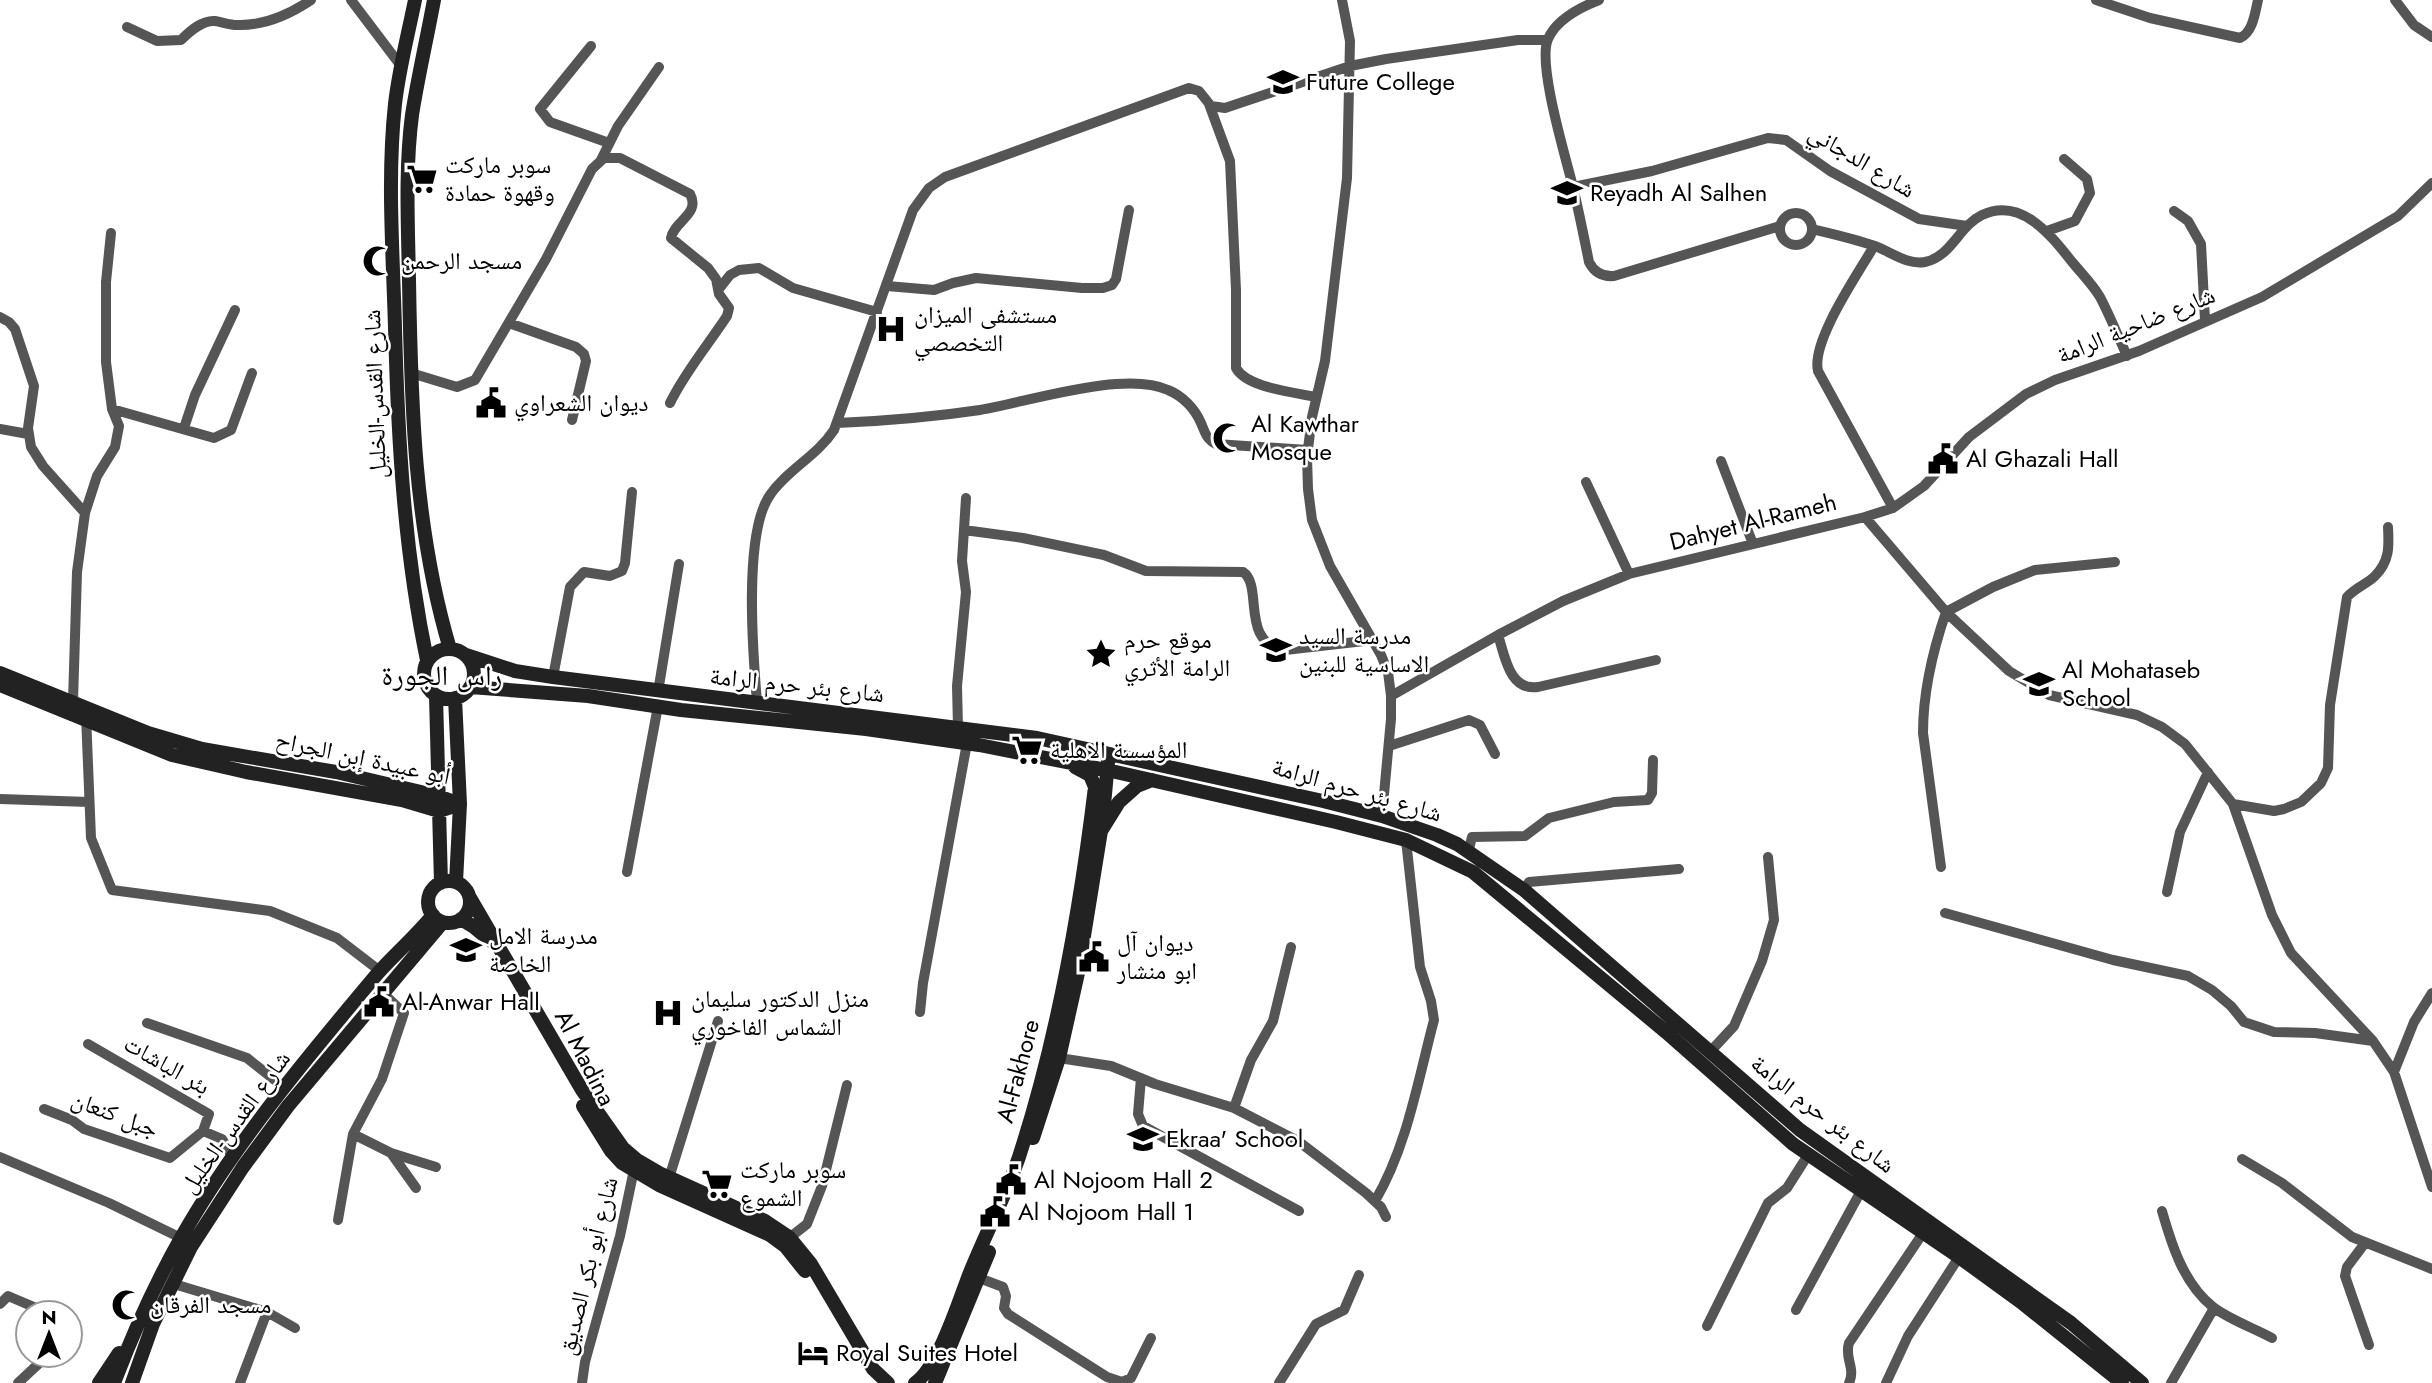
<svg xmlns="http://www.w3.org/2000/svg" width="2432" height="1383" font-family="Jost,'Noto Naskh Arabic',sans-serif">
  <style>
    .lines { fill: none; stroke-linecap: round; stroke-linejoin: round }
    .street { stroke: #555; stroke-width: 10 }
    .secondary { stroke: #222; stroke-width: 14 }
    .labels { text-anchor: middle; stroke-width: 5; stroke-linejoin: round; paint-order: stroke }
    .poi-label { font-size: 24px; fill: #000; stroke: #fff; text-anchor: start }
    .street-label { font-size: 24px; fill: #000; stroke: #fff }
    .quarter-label { font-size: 28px; fill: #000; stroke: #fff }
  </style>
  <rect width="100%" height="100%" fill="#fff"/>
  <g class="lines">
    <path class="street" d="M351,0L401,66
      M1342,0L1350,41L1347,178L1325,361L1312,417L1307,457L1308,489L1312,520L1330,566L1381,655L1388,672L1391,696V719L1382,816
      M1599,0C1581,7 1556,20 1548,39C1537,64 1566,158 1573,187C1579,212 1584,237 1589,262C1594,272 1602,277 1614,276L1780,226
      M2096,0L2150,18L2240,38C2253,32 2255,13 2258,0
      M2395,0L2414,25L2432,37
      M127,27L157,41L181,40C190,31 202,20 215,21C222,22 230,25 237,25C264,26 290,14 311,0
      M591,46L540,109L550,122L609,143
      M1209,104L1230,161L1236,290V368C1247,388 1294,392 1316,397
      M601,160L618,126L659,67
      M1573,187L1652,171L1768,138L1786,140L1830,171L1919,219L1967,226
      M2174,211L2188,221L2201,244L2205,320
      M1780 229a16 16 0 1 1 32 0a16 16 0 1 1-32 0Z
      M1812,229C1833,234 1855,239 1875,246C1891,252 1907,265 1925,262C1951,257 1959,226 1982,215C2022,196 2052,237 2073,263C2082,274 2093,285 2100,297C2110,316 2118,336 2127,356
      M2047,231L2075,221L2090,193L2087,179L2064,159
      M1874,246C1858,274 1811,341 1818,371L1893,508
      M887,286L934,290L953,283L976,278L1082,288H1103L1112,285L1116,279L1129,210
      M719,289L730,275L739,270L759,268L793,288L877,312
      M0,317L9,322L15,329L34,386L28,428L31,447L43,466L85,513
      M509,323L576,347L584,354L586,361L572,420
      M411,373L457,387L475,380L546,259L592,169L604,158H620L690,194C701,214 674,221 671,238L708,268L716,279L719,294L729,308L727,316C708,345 685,372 670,403
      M112,409L214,438L231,430L252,373
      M837,423C885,421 933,417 980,410C1028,402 1124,370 1168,390C1183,396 1195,409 1201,423C1205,432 1206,439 1216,444L1308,450
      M184,428L195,395L235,310
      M0,429L28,434
      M1721,461L1753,544
      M1586,482L1629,574
      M1865,517L1893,508L1924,486L1969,437L2026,394L2055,380L2139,351L2262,297L2398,216L2432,183
      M964,530L1023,538L1104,555L1146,571L1243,572C1264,586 1239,643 1285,650L1373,640
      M1498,635C1505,656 1509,691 1538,687L1656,660
      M553,677L570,587L584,572L610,576L622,571L625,563L632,492
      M658,692L679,564
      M1391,696L1498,635L1563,601L1629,574L1865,517L1946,612L2009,671L2049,695L2137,715L2162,727L2185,744L2233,804L2272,915L2291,953L2373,1041L2394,1072L2432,1187
      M73,701L77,572L85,513L97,476L115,447L119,426L112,409L106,362V282L111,233
      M757,702C753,655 743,533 770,495C787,470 817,456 834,430L913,210L929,188L945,177L1189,88L1199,91L1211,106L1225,108L1350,66L1386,59L1518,40H1547
      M86,715L91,838L112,890L270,911L337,938L380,971
      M958,727L957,686L966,592L962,561L966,498
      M1389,746L1469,720L1480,725L1495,754
      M0,799L89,802
      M2233,804L2274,811L2284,809L2301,802L2321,783L2328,768L2330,705L2347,597C2356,587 2367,584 2375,576C2390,561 2389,546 2388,527
      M1468,853L1472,837L1525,836L1549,818L1614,802L1648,800L1652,793L1653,760
      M1941,867L1923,733C1923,693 1933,650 1946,612L1993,587L2035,570L2115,562
      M627,872L658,706
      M1524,890L1529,882L1679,869
      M2167,892L2180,832L2208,772
      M1945,913L2113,960L2188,976L2212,990L2231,1006L2244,1022L2274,1032L2315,1033L2373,1041
      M920,1012L923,983L967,743
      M147,1023L247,1058L285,1088
      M88,1044L209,1114L203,1131
      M1709,1053L1734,1026L1762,961L1774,920L1768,857
      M1059,1058L1111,1066L1155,1084L1234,1108L1298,1141L1366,1193L1381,1207L1386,1217
      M2394,1072L2414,1022L2432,993
      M1141,1078L1138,1114L1143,1126L1299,1211
      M1234,1108L1251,1060L1273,1021L1291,947
      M44,1109L72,1120L84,1129L170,1158L203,1131L222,1139L233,1158
      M353,1134L382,1079L404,1013L384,994
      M391,1153L416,1188
      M0,1157L109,1203L181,1238
      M2242,1159L2282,1183L2352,1237L2432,1269
      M669,1178L718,1021
      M1375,1201C1407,1147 1418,1080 1434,1020L1431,1001L1420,967L1406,840
      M2162,1211C2172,1246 2184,1284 2213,1307C2230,1320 2254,1328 2272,1338
      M338,1220L353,1134L391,1153L436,1167
      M784,1242L807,1224L822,1186L847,1085
      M2365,1243L2347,1267L2345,1276L2369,1345
      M979,1278L1003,1287L1006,1296L1004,1308L1008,1314L1107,1377L1122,1382L1131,1378L1151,1338
      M174,1284L267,1312L240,1383
      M0,1304L8,1296L48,1313
      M1796,1310L1861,1191
      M267,1312L295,1328
      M1707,1326L1768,1203L1787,1188L1808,1155
      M18,1383L48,1355
      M582,1383L585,1362L620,1236L635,1165
      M1279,1383L1316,1324L1344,1310L1359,1275
      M1849,1383C1856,1368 1844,1358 1849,1343L1923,1233
      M1886,1383L1908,1336L1959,1257
      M2171,1383L2214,1308"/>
    <path class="secondary" d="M415,0C408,35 399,69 395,104C387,178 393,254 395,328C398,440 404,550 427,660
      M434,0C427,38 418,77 412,115C405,169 408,225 409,280C411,404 414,528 450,649
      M424 674a25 25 0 1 1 50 0a25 25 0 1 1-50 0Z
      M466,655L515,671L553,677L1037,738L1323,801L1382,816L1437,835L1457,844L1524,890L1800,1130L2071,1323L2142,1383
      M0,673L148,733L202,749L336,772L438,796L460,804
      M0,685L172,755L246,772L402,800L439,811L460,804
      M470,687L588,696L681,710L866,729L979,745L1107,770L1336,822L1406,840L1473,872L1666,1032L1793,1144L1959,1257L2021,1302L2122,1383
      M436,696L441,883
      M455,698L460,804L456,882
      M1102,826L1108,762
      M428 902a21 21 0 1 1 42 0a21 21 0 1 1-42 0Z
      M469,896L582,1090L623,1148L637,1160L661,1174L765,1221L789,1237L811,1264L873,1369L888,1383
      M461,919L474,927L491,941
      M583,1106L611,1151L622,1163L659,1185L770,1235L785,1246L805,1271
      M1033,1138L1059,1058L1078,973L1101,831L1119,802L1137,786L1152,780
      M99,1383L119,1353
      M114,1383C133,1333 155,1284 181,1238C234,1144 309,1055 378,973C396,953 416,936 433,915
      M132,1383L153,1324L191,1247L243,1167L288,1106L443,922
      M915,1383C938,1368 959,1301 969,1275C985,1235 1005,1197 1019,1157C1058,1038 1080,911 1095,787L1090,775L1075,767
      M935,1383L989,1252"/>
  </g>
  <defs>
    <g id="university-bare" transform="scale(2.415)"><path d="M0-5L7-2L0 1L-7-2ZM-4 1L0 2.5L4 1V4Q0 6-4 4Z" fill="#000" stroke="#fff" stroke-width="2.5" paint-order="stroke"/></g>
    <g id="supermarket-bare" transform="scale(2.415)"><path d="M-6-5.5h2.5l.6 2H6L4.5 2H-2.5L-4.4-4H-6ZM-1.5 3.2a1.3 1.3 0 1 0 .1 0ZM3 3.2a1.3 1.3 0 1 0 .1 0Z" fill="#000" stroke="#fff" stroke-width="2.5" paint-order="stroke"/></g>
    <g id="school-bare" transform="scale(2.415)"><path d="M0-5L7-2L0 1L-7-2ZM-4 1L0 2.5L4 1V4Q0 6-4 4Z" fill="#000" stroke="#fff" stroke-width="2.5" paint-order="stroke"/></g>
    <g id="mosque-bare" transform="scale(2.415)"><path d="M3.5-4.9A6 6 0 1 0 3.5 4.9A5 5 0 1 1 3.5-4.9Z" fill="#000" stroke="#fff" stroke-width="2.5" paint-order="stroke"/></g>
    <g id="hospital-bare" transform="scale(2.415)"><path d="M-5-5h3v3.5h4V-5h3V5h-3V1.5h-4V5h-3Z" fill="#000" stroke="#fff" stroke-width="2.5" paint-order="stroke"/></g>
    <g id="civic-bare" transform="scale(2.415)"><path d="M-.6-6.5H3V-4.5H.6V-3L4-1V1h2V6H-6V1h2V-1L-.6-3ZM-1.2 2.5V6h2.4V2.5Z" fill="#000" stroke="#fff" stroke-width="2.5" paint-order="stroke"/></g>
    <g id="sight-bare" transform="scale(2.415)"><path d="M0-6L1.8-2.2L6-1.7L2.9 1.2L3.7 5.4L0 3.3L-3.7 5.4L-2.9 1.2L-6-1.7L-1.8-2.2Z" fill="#000" stroke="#fff" stroke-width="2.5" paint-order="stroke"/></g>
    <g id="hotel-bare" transform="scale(2.415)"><path d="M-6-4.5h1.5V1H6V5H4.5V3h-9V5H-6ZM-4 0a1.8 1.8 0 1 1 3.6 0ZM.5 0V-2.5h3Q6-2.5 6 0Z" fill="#000" stroke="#fff" stroke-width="2.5" paint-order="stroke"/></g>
  </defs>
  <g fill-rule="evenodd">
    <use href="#university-bare" x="1283" y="82"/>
    <use href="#supermarket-bare" x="422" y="179"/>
    <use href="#school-bare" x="1567" y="193"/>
    <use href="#mosque-bare" x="378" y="261"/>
    <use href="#hospital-bare" x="891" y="329"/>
    <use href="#civic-bare" x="491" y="403"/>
    <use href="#mosque-bare" x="1228" y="438"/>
    <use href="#civic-bare" x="1943" y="459"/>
    <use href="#school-bare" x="1276" y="650"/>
    <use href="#sight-bare" x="1101" y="654"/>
    <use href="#school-bare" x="2039" y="684"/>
    <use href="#supermarket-bare" x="1027" y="750"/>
    <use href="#school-bare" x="466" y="950"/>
    <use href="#civic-bare" x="1094" y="957"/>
    <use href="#civic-bare" x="379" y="1002"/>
    <use href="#hospital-bare" x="668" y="1013"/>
    <use href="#school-bare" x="1143" y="1139"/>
    <use href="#civic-bare" x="1011" y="1180"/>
    <use href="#supermarket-bare" x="717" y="1184"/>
    <use href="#civic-bare" x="995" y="1212"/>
    <use href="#mosque-bare" x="127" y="1305"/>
    <use href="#hotel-bare" x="813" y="1353"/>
  </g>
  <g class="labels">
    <g class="poi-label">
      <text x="1306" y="90">Future College</text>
      <text x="445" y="173">سوبر ماركت<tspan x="445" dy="28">وقهوة حمادة</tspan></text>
      <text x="1590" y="201">Reyadh Al Salhen</text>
      <text x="401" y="269">مسجد الرحمن</text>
      <text x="914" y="323">مستشفى الميزان<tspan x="914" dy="28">التخصصي</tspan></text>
      <text x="514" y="411">ديوان الشعراوي</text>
      <text x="1251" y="432">Al Kawthar<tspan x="1251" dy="28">Mosque</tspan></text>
      <text x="1966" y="467">Al Ghazali Hall</text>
      <text x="1299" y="644">مدرسة السيد<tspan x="1299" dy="28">الاساسية للبنين</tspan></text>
      <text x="1124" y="648">موقع حرم<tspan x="1124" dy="28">الرامة الأثري</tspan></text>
      <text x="2062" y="678">Al Mohataseb<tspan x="2062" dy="28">School</tspan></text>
      <text x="1050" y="758">المؤسسة الاهلية</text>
      <text x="489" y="944">مدرسة الامل<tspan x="489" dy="28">الخاصة</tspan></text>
      <text x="1117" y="951">ديوان آل<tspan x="1117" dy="28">ابو منشار</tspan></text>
      <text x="691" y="1007">منزل الدكتور سليمان<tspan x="691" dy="28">الشماس الفاخوري</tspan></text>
      <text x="402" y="1010">Al-Anwar Hall</text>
      <text x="1166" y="1147">Ekraa' School</text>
      <text x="740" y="1178">سوبر ماركت<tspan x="740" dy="28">الشموع</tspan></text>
      <text x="1034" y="1188">Al Nojoom Hall 2</text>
      <text x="1018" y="1220">Al Nojoom Hall 1</text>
      <text x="150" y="1313">مسجد الفرقان</text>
      <text x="836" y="1361">Royal Suites Hotel</text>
    </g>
    <g class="street-label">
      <text transform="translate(1862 161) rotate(31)" y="8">شارع الدجاني</text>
      <text transform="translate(2136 325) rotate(-22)" y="8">شارع ضاحية الرامة</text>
      <text transform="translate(375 394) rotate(-92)" y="8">شارع القدس-الخليل</text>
      <text transform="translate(1753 522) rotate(-14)" y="8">Dahyet Al-Rameh</text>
      <text transform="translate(797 685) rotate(6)" y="8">شارع بئر حرم الرامة</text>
      <text transform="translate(363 758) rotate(12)" y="8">أبو عبيدة إبن الجراح</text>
      <text transform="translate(1357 790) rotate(16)" y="8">شارع بئر حرم الرامة</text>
      <text transform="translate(585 1058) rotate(63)" y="8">Al Madina</text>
      <text transform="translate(167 1065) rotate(30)" y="8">بئر الباشات</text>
      <text transform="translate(1018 1071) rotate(-75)" y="8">Al-Fakhore</text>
      <text transform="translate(115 1114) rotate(21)" y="8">جبل كنعان</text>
      <text transform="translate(1823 1114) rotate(38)" y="8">شارع بئر حرم الرامة</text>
      <text transform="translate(235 1122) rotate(-54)" y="8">شارع القدس-الخليل</text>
      <text transform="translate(588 1266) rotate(-76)" y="8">شارع أبو بكر الصديق</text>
    </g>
    <g class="quarter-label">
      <text x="442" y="685">راس الجورة</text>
    </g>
  </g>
  <g transform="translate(49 1334)"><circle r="33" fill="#ffffff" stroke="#999999" stroke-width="2"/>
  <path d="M0-5L12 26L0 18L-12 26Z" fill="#000000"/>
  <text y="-10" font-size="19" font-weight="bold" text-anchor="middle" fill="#000000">N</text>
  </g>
</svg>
